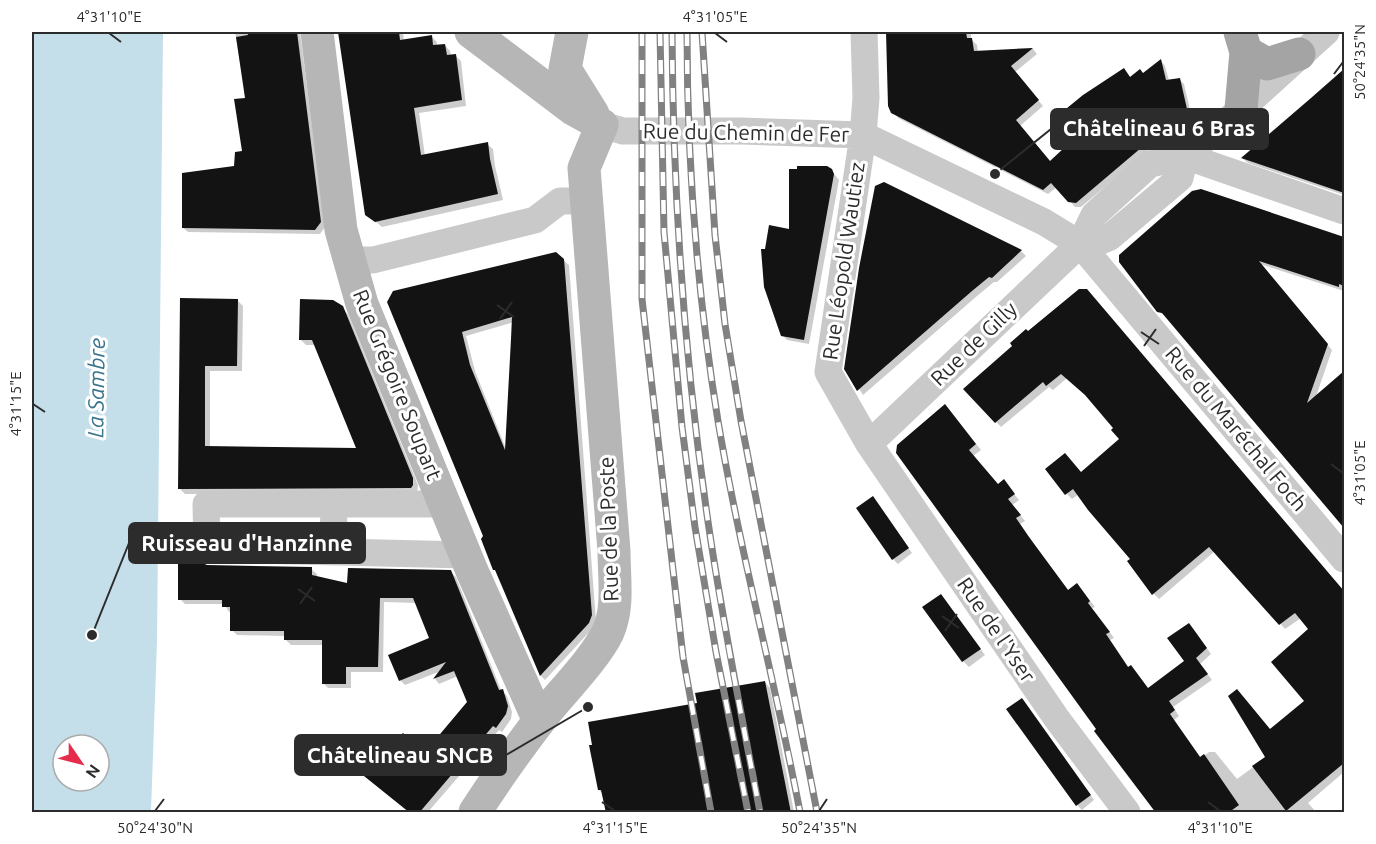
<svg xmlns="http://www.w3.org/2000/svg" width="1376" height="844" font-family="Ubuntu,sans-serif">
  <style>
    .water { fill: #c4dfea; fill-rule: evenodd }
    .shadow { fill: #0003; fill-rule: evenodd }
    .building { fill: #131313; fill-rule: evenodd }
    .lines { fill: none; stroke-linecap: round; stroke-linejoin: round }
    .street { stroke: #c9c9c9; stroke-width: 27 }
    .secondary { stroke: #b6b6b6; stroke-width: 33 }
    .primary { stroke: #a4a4a4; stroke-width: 33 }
    .rail-casing { stroke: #818181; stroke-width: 7 }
    .rail { stroke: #fff; stroke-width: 4.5; stroke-dasharray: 14; stroke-linecap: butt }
    .ticks { fill: none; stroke: #2c2c2c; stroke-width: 2 }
    .labels { text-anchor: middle; stroke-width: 6; stroke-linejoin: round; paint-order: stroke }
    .street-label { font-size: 21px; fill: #2c2c2c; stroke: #fff }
    .water-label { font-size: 22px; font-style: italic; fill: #3b758d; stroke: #fff }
    .leader { fill: none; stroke: #2c2c2c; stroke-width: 2 }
    .callout-dot { fill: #2c2c2c; stroke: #fff; stroke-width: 2 }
    .callout { fill: #2c2c2c; stroke: #2c2c2c; stroke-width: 2 }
    .callout-label { font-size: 22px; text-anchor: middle; font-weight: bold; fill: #fff }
    .neatline { fill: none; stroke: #2c2c2c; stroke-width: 2 }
    .ticks-label { font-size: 15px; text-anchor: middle; fill: #2c2c2c }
  </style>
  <rect width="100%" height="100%" fill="#fff"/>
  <path class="water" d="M32,32H163L157,641L151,812H32ZM63,745H99V781H63Z"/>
  <path class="shadow" d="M235,32H300L325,227L320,234L188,232L183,228L236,167L244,152L246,99Z
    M339,32H403L404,41L431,36L437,42V46L445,45L450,51L451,56L455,55L461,61L466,106L419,113L425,156L487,144L493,149L495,166L503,200L382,227L367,214Z
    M887,32H971V39L977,45L978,52L1033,49L1037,54L1015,72L1043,106L1020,126L1051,162L1081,134L1124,70L1131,78L1143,75L1161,61L1165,66L1169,81L1179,79L1184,84L1191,114L1081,207H1075L1057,187L1048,194L898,118L890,106Z
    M1344,71V195L1248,163L1243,159Z
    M831,170L839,180L809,344L787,340L782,335L766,250L791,231Z
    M884,183L1022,252L1026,256L997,282H994L977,296L863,395L846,369Z
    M1201,191L1344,239V291L1260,264L1332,350L1300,443L1308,447L1344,381V526L1168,318L1158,311Z
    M563,260L569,265L596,621L593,628L545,680L541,676L497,570L394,292ZM514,322L506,449L475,371L466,336Z
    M1092,296L1344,593V772L1308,803L1316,812H1158L1097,729L950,411L981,450L973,456L998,485L1011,490L1019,500L1012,505L1025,521L1020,524L1034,544L1069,591L1077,585L1082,590L1095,607L1092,608L1114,638L1110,640L1129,668L1149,690L1186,661L1189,625L1194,630L1211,654L1200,664L1212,680L1173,707L1179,716L1174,720L1201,758L1209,752H1215L1237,779L1267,757L1271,731L1307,701L1310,629L1301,618L1285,629L1215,551L1159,599L1154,594L1129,561L1132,559L1079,494L1072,499L1067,494L1082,474L1121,439L1115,428L1089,397L1067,378L1053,390L1049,387L1001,427L965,389L1028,333Z
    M182,300H237L243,306L242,371H210V447L359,450L315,345H306L301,340L342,308L348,314L418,485L417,493L185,494L180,489Z
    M877,503L912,553L898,564L893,559Z
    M206,566L311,569L317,574V578L349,585L451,572L456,577L501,690L507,696L512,712L511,719L502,732L499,730L428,812H411L425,754L469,702L458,676L439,684L435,679L441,671L405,685L400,680L431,639L417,603L384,602L383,672H351V688H328L323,683L324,645H291L285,639V636L237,635L232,630L231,611L229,612L224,604H185L180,599Z
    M941,596L985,655L969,667L963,661Z
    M765,682L770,688L794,812H607L603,794L599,790L699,704Z
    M1026,705L1094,800L1082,810L1077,805Z"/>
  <path class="building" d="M247,32H297L321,222L315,230L182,228V173L234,166L235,152L242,151L234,99L245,98L236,37L248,35Z
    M338,32H399L400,40L432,35L433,45L445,44L447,55L456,54L462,100L414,108L421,155L488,142L490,159L498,194L375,222L365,215Z
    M886,32H966L967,38H972L974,51L1033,48L1011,66L1039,100L1016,120L1050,161L1079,134L1061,113L1083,95L1124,68L1130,77L1140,69L1143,73L1161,59L1166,80L1180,78L1187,109L1076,203L1068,202L1051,183L1043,190L891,113L888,106Z
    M1344,69V193L1241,158L1311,98Z
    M797,166H827L832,169L834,174L804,340L781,336L764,287L761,249H765L769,225L789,229V169H797Z
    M884,182L1022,250L992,278L989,277L972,291L857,391L844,369L859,268L875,186Z
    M1201,189L1344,237V286L1339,284V287L1259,261L1328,344L1307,403L1344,371V528L1162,313L1157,312L1119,262V255L1192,191Z
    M556,252L564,259L592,615L589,623L540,676L495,570H493L481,539L483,536L387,302L393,291ZM512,317L511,339L505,450L470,365L462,332Z
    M1079,289H1087L1344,591V763L1286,811L1252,766L1265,757L1228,696L1237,689L1270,729L1304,701L1271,662L1308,629L1295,613L1279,625L1209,547L1152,595L1127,561L1130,559L1088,510L1073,489L1065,495L1045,469L1065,453L1081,472L1119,439L1111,430L1113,428L1085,395L1061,374L1046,386L1043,382L995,423L963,389L1012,346L1010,343L1026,329L1028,331Z
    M180,298L238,299L237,366H205V446L356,448L312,340H299L300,299L333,300L343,306L413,478V485L411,488L178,489Z
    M945,404L976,444L969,450L998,484L1004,479L1015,494L1008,499L1021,515L1016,518L1029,537L1068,590L1077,583L1090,601L1088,603L1110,632L1106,634L1128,667L1131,665L1148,688L1184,661L1167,638L1189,623L1207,648L1196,658L1208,674L1169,701L1175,710L1170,714L1200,757L1204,754L1239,805L1228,813H1156L1094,731L1096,729L896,453L897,445Z
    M873,496L909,548L892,560L856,508Z
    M178,560H196L207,565L312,567V575L347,583L348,568L451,570L499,690L503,689L508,706L506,714L496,728L493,726L419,813H410L359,772L403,733L425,752L467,702L454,671L433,679L446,662L399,681L388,655L429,638L413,598H380L378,667H346V684H322V640H284V631H230V607H222V600H178Z
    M941,594L981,649L962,662L922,607Z
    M765,681L791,813H606L601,790H598L589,745H592L588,722L697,703L695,693Z
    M1022,698L1091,795L1076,806L1006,709Z"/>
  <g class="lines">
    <path class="street" d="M864,32L866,98L863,135L828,372L869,444L1057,719L1127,812
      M602,125L623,131H741L863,135L1044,222L1080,244L1344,559
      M1185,156L1344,211
      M1080,244L1096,243L1110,237L1180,178L1185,156
      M350,260H373L535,220L560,201H587
      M869,444L1080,244L1094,215L1150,164L1185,156L1241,109L1326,32
      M444,504H206L207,549L466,555
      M333,551L334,504"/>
    <path class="secondary" d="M317,32L341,230L362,304L472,571L539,721
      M471,32L573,109L602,125
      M572,32L565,69L593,114
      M475,812C497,778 521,744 546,712C564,690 596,657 608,632C619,608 614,577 614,551L584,168L602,125"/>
    <path class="primary" d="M1240,32L1246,52L1241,109
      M1246,52L1267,64L1299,54"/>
    <g class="rail-casing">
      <path id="rail" d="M642,32V299L683,657L711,812
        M660,32L664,232L682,427L695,527L716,652L748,812
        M672,32C673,199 685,369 710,535C724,628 742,720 760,812
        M687,32C687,162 697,292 718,421C740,552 775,681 800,812
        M702,32L715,235L725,324L741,421L817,812"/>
    </g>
    <use href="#rail" class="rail"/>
  </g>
  <path class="ticks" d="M109,33L121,42M715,33L727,42M1334,74L1343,62M497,305L514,317M500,319L512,302M1141,332L1159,344M1144,346L1156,329M33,404L45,412M1331,464L1343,473M298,589L315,601M300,604L312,587M942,616L959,628M945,631L957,614M602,802L615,811M1208,802L1220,811M155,811L164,799M819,811L827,799"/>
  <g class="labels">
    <g class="street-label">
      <text transform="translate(746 133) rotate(1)" y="7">Rue du Chemin de Fer</text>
      <text transform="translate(844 261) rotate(-82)" y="7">Rue Léopold Wautiez</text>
      <text transform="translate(974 344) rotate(-44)" y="7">Rue de Gilly</text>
      <text transform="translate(397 385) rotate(68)" y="7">Rue Grégoire Soupart</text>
      <text transform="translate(1236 429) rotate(50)" y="7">Rue du Maréchal Foch</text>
      <text transform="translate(609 529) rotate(-92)" y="7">Rue de la Poste</text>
      <text transform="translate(996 630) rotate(56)" y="7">Rue de l'Yser</text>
    </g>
    <g class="water-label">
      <text transform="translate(96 388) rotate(-89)" y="8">La Sambre</text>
    </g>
  </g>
  <path class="leader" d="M995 174L1051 129M92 635L129 543M588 707L506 755"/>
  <g class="callout-dot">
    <circle cx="995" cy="174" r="6"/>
    <circle cx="92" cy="635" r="6"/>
    <circle cx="588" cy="707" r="6"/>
  </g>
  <g class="callout">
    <rect x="1051" y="109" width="217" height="40" rx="6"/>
    <rect x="129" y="523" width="236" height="40" rx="6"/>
    <rect x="295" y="735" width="211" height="40" rx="6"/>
  </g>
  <g class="callout-label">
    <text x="1159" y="136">Châtelineau 6 Bras</text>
    <text x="247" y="551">Ruisseau d'Hanzinne</text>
    <text x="400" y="763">Châtelineau SNCB</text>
  </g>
  <rect width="1376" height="844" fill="none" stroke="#ffffff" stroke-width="66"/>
  <g transform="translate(81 763) rotate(125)"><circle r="28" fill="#ffffff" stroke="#ababab" stroke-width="1.5"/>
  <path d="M0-4.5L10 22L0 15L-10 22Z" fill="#e52c4b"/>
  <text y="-9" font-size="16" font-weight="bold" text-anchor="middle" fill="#2c2c2c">N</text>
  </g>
  <rect x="33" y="33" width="1310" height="778" class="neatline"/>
  <g class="ticks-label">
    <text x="109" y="22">4°31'10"E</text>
    <text x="715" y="22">4°31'05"E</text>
    <text transform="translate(1360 62) rotate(-90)" y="5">50°24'35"N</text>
    <text transform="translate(16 404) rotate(-90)" y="5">4°31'15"E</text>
    <text transform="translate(1360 473) rotate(-90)" y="5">4°31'05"E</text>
    <text x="155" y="833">50°24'30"N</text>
    <text x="615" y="833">4°31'15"E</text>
    <text x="819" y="833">50°24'35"N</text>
    <text x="1220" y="833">4°31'10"E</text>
  </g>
</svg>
